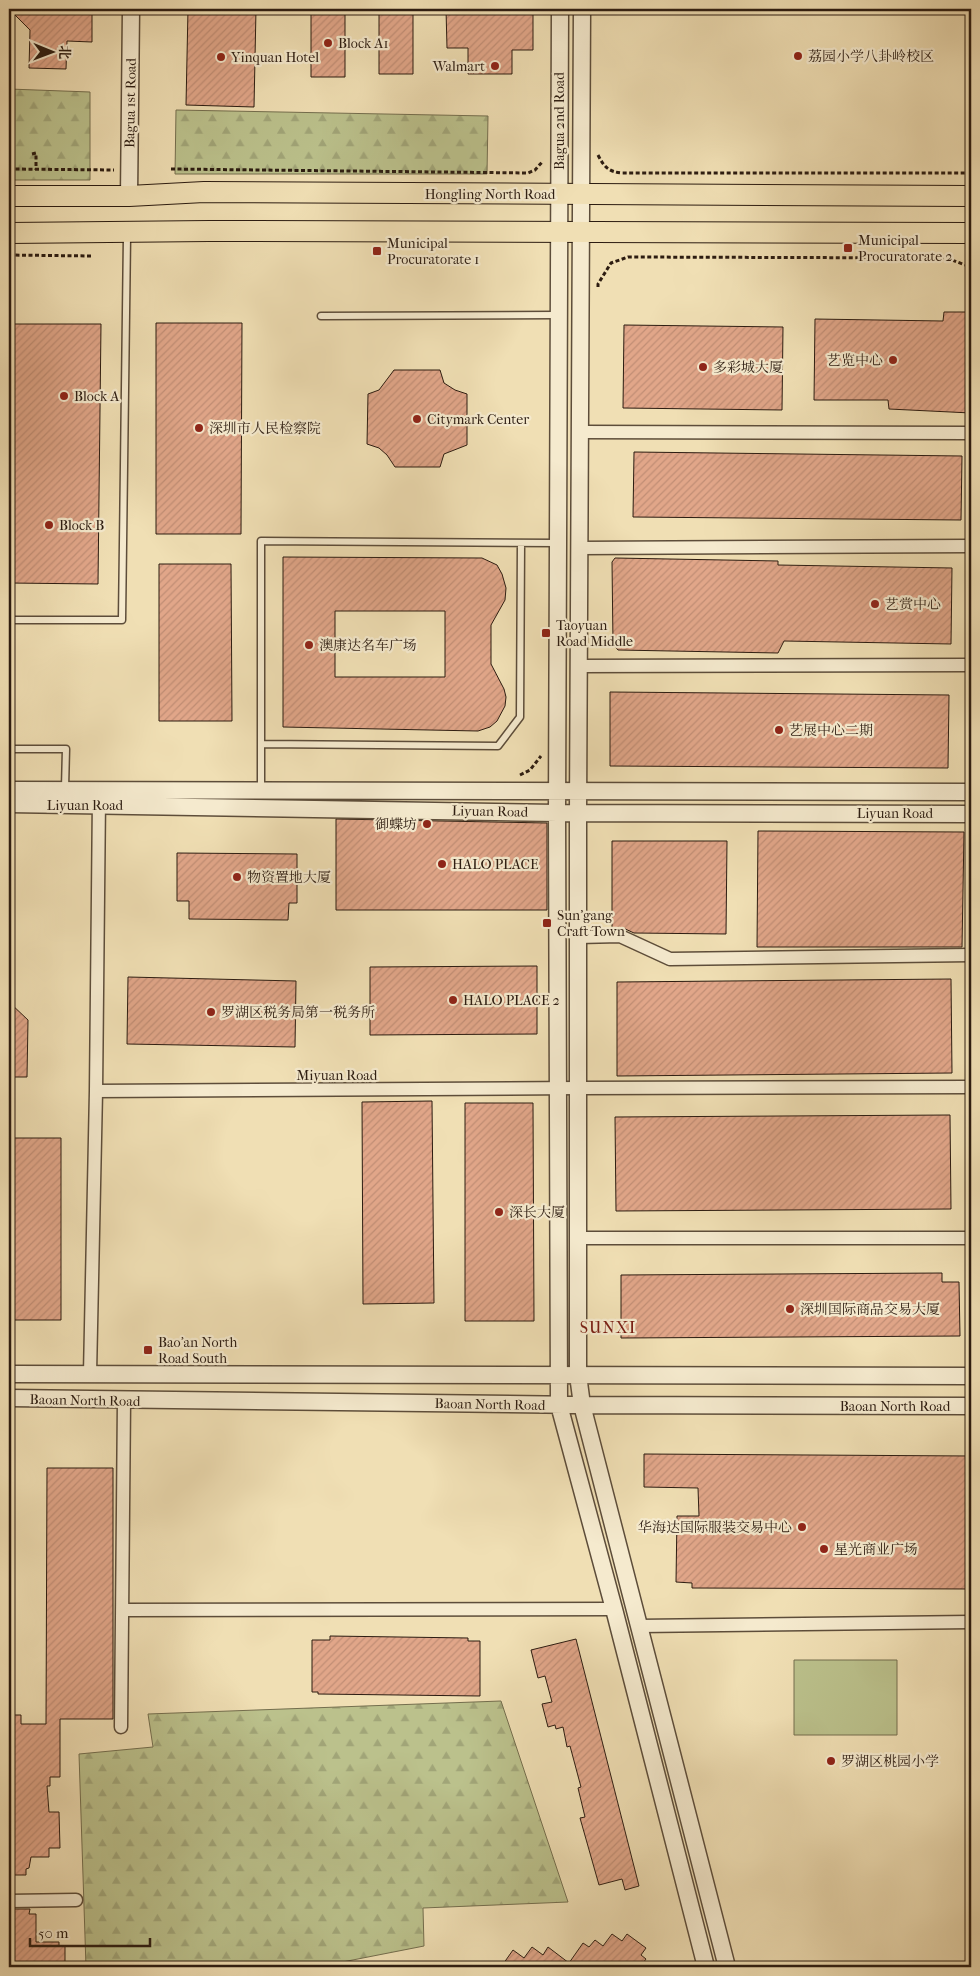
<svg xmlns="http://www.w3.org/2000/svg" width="980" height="1976" font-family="'IM FELL French Canon','Noto Serif SC',serif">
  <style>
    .grass { fill: #bbc18c; stroke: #746e4e }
    .forest { fill: url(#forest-firs); stroke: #746e4e }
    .building { fill: url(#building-hatch); stroke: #2c1c11; fill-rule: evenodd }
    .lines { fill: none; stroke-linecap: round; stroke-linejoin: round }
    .service-casing { stroke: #5d4d3a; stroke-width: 9 }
    .minor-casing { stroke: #5d4d3a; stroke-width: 15 }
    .tertiary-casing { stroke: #5d4d3a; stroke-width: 19 }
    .primary-casing { stroke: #2c1c11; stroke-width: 22 }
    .path { stroke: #2c1c11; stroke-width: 3; stroke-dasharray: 4 2.5; stroke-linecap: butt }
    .service { stroke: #f5eace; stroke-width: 6 }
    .minor { stroke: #f5eace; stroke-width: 12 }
    .tertiary { stroke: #f5eace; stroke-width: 16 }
    .primary { stroke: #f0dfb4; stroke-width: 20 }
    .poi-dot { fill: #8f2418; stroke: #f5eace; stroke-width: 2 }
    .labels { text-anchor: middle; stroke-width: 4.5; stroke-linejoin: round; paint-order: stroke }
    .poi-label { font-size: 14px; fill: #2c1c11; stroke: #f5eace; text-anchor: start }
    .street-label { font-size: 14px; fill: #2c1c11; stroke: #f5eace }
    .quarter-label { font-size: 16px; letter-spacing: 1px; fill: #7a1f14; stroke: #f5eace }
  </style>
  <defs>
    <pattern id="forest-firs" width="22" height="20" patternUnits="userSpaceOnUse" patternTransform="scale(1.25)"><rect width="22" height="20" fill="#bbc18c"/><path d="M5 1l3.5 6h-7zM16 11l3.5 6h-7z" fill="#a1a578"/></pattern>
    <pattern id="building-hatch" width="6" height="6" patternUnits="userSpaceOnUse" patternTransform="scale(1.25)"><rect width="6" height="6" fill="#e1a689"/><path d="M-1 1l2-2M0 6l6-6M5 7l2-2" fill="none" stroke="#c18e75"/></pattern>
  </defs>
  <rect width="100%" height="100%" fill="#f0dfb4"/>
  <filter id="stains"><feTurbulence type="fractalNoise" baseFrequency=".004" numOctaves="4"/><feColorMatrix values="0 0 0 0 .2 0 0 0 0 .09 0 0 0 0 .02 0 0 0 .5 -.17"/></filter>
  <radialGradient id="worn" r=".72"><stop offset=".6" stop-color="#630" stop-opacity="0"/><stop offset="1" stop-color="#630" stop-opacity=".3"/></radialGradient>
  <path class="grass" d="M794,1660H897V1735H794Z"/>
  <path class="forest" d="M9,89L90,92V180H9Z
    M176,110L488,116L487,174H175Z
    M501,1701L568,1902L423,1908L424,1946L317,1967H86L79,1754L153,1747L148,1714Z"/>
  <path class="building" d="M9,9H92V42L67,41L66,69L29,68L30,30Z
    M188,9H256L254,107L186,105Z
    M311,9H345V77H311Z
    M379,9H413V74H379Z
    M446,9H533V50H512V74H468V48H447Z
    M944,312H971V413L889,409L888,400H814L815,319L943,321Z
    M156,323H242L241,534H156Z
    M9,324H101L98,584L9,583Z
    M624,325L783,327L782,410L623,408Z
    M394,370H440L444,383L455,390L467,394V445L444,454L440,467H395L387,455L379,448L367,444L368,394L379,390Z
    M634,452L962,456L961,520L633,517Z
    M283,557L482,558L497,565L502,574L506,588L505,600L491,625V664L504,689L506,697L505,706L497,721L490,727L478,731L283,727ZM335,611H445V677H335Z
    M615,558L778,561V565L952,568L951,644L784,641L778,653L618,650L613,644L612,562Z
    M159,564H231L232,721H159Z
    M610,692L949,695L948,768L610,766Z
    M336,819L547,823V910H336Z
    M758,831L964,832L962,947H757Z
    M612,841H727L726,934L634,933L623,928H612Z
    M177,853L297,854V903H289L288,920L189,919V901H177Z
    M537,966V1034L370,1035V967Z
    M128,977L296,981L295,1047L127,1044Z
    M951,979L952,1073L617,1076V982Z
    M9,1002L28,1020L27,1077H9Z
    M432,1101L434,1303L363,1304L362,1102Z
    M465,1103H533L534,1321H465Z
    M950,1115L951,1209L616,1211L615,1117Z
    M9,1138H61V1320H9Z
    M942,1273V1282H959L960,1336L621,1338V1275Z
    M644,1454L971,1456V1589L692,1588V1583L676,1582L677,1516H699L698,1488L644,1487Z
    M47,1468H113V1719H60V1777H50V1786H47L49,1812H59L60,1848H49V1857H31L29,1868L26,1869V1875H9V1715H21V1724H46Z
    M330,1636L468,1638V1641H480V1696L318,1694V1692H312V1640H330Z
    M576,1639L639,1886L625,1890L622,1879L599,1885L580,1818L585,1817L578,1788L581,1787L570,1746L567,1747L563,1727L556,1729L555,1725L548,1727L542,1704L552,1702L545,1676L538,1678L531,1650Z
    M9,1909H30L29,1914H36V1942H59V1946H65V1967H9Z
    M612,1934L622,1941L627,1934L646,1948L641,1955L646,1959L640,1967H501L513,1950L524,1958L532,1947L543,1955L548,1947L569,1963L583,1943L589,1947L595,1940L603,1946Z"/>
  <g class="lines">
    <g class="service-casing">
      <path id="service" d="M321,316L557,315
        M9,620H122L127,236
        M261,744L498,746L520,717L521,543
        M9,749H66L65,788
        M261,790V541L558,543"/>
    </g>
    <g class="minor-casing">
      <path id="minor" d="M580,432L971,433
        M580,548L971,546
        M579,666L971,665
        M578,937L620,936L670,959L971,955
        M96,1091L578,1088L971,1087
        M578,1238H971
        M90,1374L96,1091L99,797
        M122,1610L614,1609
        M639,1626L971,1622
        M121,1727L124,1400
        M9,1901L76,1900"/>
    </g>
    <g class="tertiary-casing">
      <path id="tertiary" d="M560,9L557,813L559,1405L614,1609L706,1967
        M582,9L578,812V1375L582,1405L727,1967
        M129,196L131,9
        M9,790L971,792
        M9,804L557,813L971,814
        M9,1374L971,1376
        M9,1398L582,1405L971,1406"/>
    </g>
    <g class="primary-casing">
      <path id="primary" d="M9,196H129L204,192L971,196
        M9,233L209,231L971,233"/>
    </g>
    <path class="path" d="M32,154L36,153V170
      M598,155C604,167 609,172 622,173H971
      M9,169L114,170
      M171,169L528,173L535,170L543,161
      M9,255L91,256
      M598,287V284L611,263L628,257L947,258L965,265
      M520,775L530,770L541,756"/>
    <use href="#service" class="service"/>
    <use href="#minor" class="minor"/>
    <use href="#tertiary" class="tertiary"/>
    <use href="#primary" class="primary"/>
  </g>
  <g class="poi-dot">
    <circle cx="328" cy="43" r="5"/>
    <circle cx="798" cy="56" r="5"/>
    <circle cx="221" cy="57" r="5"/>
    <circle cx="495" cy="66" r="5"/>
    <rect x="843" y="243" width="10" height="10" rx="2.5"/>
    <rect x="372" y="246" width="10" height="10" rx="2.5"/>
    <circle cx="893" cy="360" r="5"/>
    <circle cx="703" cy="367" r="5"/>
    <circle cx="64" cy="396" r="5"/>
    <circle cx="417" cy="419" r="5"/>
    <circle cx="199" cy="428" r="5"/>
    <circle cx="49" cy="525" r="5"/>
    <circle cx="875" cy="604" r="5"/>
    <rect x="541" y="628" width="10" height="10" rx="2.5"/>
    <circle cx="309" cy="645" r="5"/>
    <circle cx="779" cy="730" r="5"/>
    <circle cx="427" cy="824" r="5"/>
    <circle cx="442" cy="864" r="5"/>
    <circle cx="237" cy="877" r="5"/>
    <rect x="542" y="918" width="10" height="10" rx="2.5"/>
    <circle cx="453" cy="1000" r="5"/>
    <circle cx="211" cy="1012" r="5"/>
    <circle cx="499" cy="1212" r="5"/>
    <circle cx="790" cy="1309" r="5"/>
    <rect x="143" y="1345" width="10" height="10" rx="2.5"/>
    <circle cx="802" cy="1527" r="5"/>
    <circle cx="824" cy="1549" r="5"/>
    <circle cx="831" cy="1761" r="5"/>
  </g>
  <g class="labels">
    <g class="poi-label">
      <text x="338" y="48">Block A1</text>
      <text x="808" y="61">荔园小学八卦岭校区</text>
      <text x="231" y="62">Yinquan Hotel</text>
      <text x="485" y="71" text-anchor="end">Walmart</text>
      <text x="858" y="245">Municipal<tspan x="858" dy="16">Procuratorate 2</tspan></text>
      <text x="387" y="248">Municipal<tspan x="387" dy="16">Procuratorate 1</tspan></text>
      <text x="883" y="365" text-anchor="end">艺览中心</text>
      <text x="713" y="372">多彩城大厦</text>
      <text x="74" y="401">Block A</text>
      <text x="427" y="424">Citymark Center</text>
      <text x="209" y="433">深圳市人民检察院</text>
      <text x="59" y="530">Block B</text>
      <text x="885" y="609">艺赏中心</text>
      <text x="556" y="630">Taoyuan<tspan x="556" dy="16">Road Middle</tspan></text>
      <text x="319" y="650">澳康达名车广场</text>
      <text x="789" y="735">艺展中心二期</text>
      <text x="417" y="829" text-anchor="end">御蝶坊</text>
      <text x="452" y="869">HALO PLACE</text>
      <text x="247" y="882">物资置地大厦</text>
      <text x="557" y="920">Sun'gang<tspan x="557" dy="16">Craft Town</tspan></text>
      <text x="463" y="1005">HALO PLACE 2</text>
      <text x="221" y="1017">罗湖区税务局第一税务所</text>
      <text x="509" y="1217">深长大厦</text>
      <text x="800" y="1314">深圳国际商品交易大厦</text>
      <text x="158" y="1347">Bao'an North<tspan x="158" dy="16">Road South</tspan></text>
      <text x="792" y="1532" text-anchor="end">华海达国际服装交易中心</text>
      <text x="834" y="1554">星光商业广场</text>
      <text x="841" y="1766">罗湖区桃园小学</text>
    </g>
    <g class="street-label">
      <text transform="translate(130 103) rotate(-89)" y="5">Bagua 1st Road</text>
      <text transform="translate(559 121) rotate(-90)" y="5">Bagua 2nd Road</text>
      <text x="490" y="199">Hongling North Road</text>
      <text x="85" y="810">Liyuan Road</text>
      <text transform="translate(490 811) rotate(1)" y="5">Liyuan Road</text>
      <text x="895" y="818">Liyuan Road</text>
      <text x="337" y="1080">Miyuan Road</text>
      <text transform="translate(85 1400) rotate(1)" y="5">Baoan North Road</text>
      <text transform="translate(490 1404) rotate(1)" y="5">Baoan North Road</text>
      <text x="895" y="1411">Baoan North Road</text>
    </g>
    <g class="quarter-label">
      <text x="608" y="1333">SUNXI</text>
    </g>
  </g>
  <rect width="980" height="1976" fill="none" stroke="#f0dfb4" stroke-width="30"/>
  <rect x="10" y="10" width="960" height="1956" fill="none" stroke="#2c1c11" stroke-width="2.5"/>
  <rect x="15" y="15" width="950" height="1946" fill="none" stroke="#2c1c11"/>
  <g transform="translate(52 52) rotate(91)" stroke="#f5eace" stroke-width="4" paint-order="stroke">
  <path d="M0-4L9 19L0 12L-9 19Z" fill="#2c1c11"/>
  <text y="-8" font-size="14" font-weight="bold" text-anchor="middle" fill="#2c1c11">北</text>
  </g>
  <path d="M30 1938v8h120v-8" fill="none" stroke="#2c1c11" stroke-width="2.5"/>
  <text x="38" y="1938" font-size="15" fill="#2c1c11" stroke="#f5eace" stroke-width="4" paint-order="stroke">50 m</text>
  <rect width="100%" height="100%" filter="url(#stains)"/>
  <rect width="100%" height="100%" fill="url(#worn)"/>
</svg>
